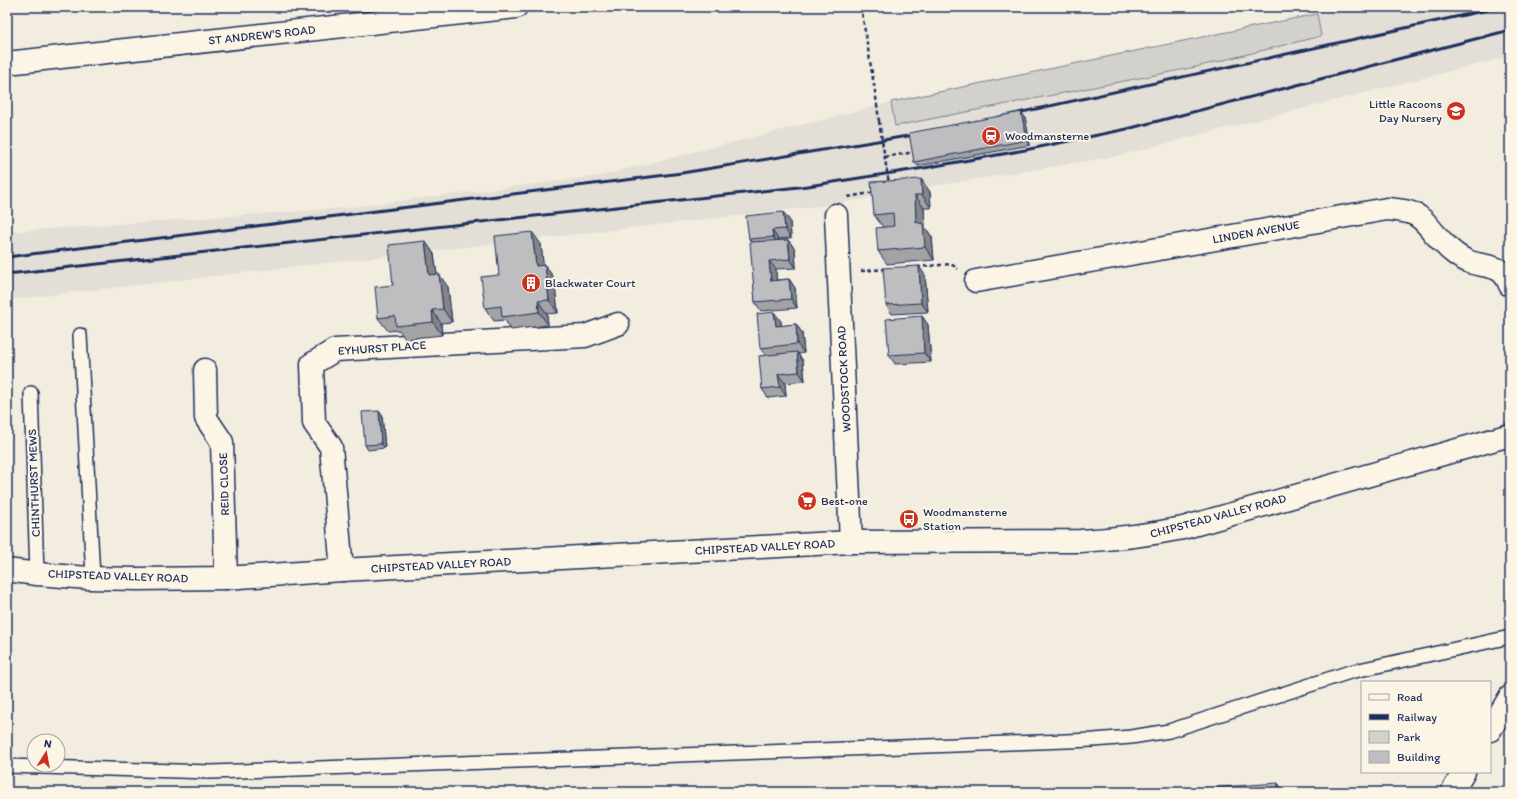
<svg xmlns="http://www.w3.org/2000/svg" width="1517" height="799" font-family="Itim,sans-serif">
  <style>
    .built { fill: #e3dfd6 }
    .green { fill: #d3d1cc; stroke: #778095 }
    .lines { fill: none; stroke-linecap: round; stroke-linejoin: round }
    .service-casing { stroke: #1b2f5e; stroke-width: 16 }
    .minor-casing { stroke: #1b2f5e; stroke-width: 25 }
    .secondary-casing { stroke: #1b2f5e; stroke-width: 25 }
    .path { stroke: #1b2f5e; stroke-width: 2.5; stroke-dasharray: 4 3; stroke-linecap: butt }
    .service { stroke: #fcf5e5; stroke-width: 13 }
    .minor { stroke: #fcf5e5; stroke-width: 22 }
    .secondary { stroke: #fcf5e5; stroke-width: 22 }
    .rail { stroke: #1b2f5e; stroke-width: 3 }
    .path-bridge { stroke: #1b2f5e; stroke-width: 2.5; stroke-dasharray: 4 3; stroke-linecap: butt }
    .wall { fill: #a3a3a5; stroke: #1b2f5e }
    .shaded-wall { fill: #858586; stroke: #1b2f5e }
    .building { fill: #bebec0; stroke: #1b2f5e }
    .labels { text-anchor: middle; stroke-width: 4; stroke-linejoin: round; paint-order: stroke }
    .street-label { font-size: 12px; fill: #1b2f5e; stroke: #fcf5e5 }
    .poi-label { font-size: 12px; fill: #1b2f5e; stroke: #fcf5e5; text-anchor: start }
  </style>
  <rect width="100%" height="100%" fill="#f3ede0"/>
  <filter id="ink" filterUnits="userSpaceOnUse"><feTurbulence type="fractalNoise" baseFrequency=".025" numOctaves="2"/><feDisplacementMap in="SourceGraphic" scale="8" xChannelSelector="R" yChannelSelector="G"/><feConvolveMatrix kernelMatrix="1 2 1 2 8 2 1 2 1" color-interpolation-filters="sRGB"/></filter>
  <g filter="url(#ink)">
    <path class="built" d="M1353,7H1510V56L1117,156L880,195L864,199L813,207L7,300V232L343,208L599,176L920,95Z"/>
    <path class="green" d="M1317,14L1321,36L1196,67L895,126L891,102L1212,35Z"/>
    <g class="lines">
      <g class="service-casing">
        <path id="service" d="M80,335L93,577
          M31,393L37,574
          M7,766L211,772L1094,740L1131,737L1169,731L1350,672L1510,637"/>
      </g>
      <g class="minor-casing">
        <path id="minor" d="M7,63L516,7
          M836,215L851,542
          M976,281L1387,209C1396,210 1405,210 1414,214C1423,218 1428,226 1434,233C1444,244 1455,257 1470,262C1487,268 1502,263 1510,285
          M205,370L206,418L222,442L226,578
          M342,570L331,447L314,423L312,364L335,350L585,336L618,324
          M1490,730L1510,697
          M1452,792L1464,772"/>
      </g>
      <g class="secondary-casing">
        <path id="secondary" d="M7,570L37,574L89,578L137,579L226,578L342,570L851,542L1080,541C1115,539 1148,535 1183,528L1510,435"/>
      </g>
      <path class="path" d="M861,7L876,97L879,121
        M885,157L914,152
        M848,197L875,192
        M917,267L951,264L958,269
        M861,271L886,269"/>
      <use href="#service" class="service"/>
      <use href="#minor" class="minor"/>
      <use href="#secondary" class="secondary"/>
      <path class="rail" d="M1000,117L1501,7
        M7,257L682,173L920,134
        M7,274L808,186L924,168L1025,150L1127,129L1510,30"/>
      <path class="path-bridge" d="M879,121L889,184"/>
    </g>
    <path class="wall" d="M1025,117L1030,145L918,166L914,162Z
      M921,179L930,192L931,208H924L925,227L932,237L934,260L887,264L878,251L883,227L874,215Z
      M783,212L790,221L791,238L778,239L779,240H788L795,249L796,268L776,269V280L789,279L795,288L797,308L761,311L755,302L751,242L749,239Z
      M425,241L434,254L437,275L448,287L452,322L441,323L442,335L405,339L399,330L388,331L378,318L393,285Z
      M541,244L543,265L554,278L558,313L547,314L548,325L511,330L505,320L494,321L485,308Z
      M925,275L928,312L892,314L886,305Z
      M922,316L928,325L931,362L895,364L889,355Z
      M781,321V326L796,324L802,333L804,353L798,354L803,361L805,381L785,383L786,396L768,398L762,389L765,355L760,348Z
      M382,415L385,448L368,450L365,445Z"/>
    <path class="shaded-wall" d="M1021,112L1025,117L1030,145L1027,140Z
      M921,179L930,192L931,208L922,195Z
      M915,195L924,208L925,227L932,237L934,260L925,247L916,222Z
      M783,212L790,221L791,238L785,229Z
      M772,230L778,239L779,246L773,237Z
      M532,232L541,244L545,279L536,266Z
      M788,240L795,249L796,268L790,259Z
      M425,241L434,254L439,288L429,275Z
      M769,261L776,269L777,289L771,281Z
      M545,265L554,278L558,313L549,300Z
      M919,266L925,275L928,312L921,303Z
      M439,274L448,287L452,322L443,309Z
      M789,279L795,288L797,308L791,299Z
      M538,301L547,314L548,325L539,312Z
      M432,310L441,323L442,335L433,322Z
      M774,312L781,321L782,335L776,326Z
      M922,316L928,325L931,362L924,353Z
      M796,324L802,333L804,353L797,344Z
      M797,352L803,361L805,381L799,372Z
      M778,374L785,383L786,396L780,387Z
      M379,411L382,415L385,448L381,444Z
      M1278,783L1284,792H1278Z"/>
    <path class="building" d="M1021,112L1027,140L914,162L909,133Z
      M921,179L922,195H915L916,222L923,224L925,247L878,251L876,228L894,226L893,213L874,215L871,182Z
      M783,212L785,229L772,230L773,237L749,239L746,216Z
      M532,232L536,266L545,265L549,300L538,301L539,312L502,317L501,306L485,308L481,277L499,275L495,236Z
      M788,240L790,259L769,261L771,281L789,279L791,299L755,302L750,242Z
      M425,241L429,275L439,274L443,309L432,310L433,322L396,326L395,316L378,318L375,287L393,285L389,245Z
      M919,266L921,303L886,305L883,268Z
      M774,312L776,326L796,324L797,344L760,348L757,314Z
      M922,316L924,353L889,355L886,319Z
      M797,352L799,372L778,374L780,387L762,389L759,356Z
      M379,411L381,444L365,445L362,412Z
      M1278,783V792H1178V790Z
      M1069,790V792H1042Z"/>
  </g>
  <defs>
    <g id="school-disc" transform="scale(1)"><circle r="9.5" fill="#c8321e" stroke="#fcf5e5"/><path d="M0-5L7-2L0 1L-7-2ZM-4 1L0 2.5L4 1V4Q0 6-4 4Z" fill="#fff"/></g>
    <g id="station-disc" transform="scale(1)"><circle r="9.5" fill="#c8321e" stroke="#fcf5e5"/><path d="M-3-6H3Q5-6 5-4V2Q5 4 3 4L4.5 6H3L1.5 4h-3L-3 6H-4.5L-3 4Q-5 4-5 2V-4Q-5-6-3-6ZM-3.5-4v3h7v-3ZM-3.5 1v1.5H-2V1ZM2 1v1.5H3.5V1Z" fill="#fff"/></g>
    <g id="building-disc" transform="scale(1)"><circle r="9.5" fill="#c8321e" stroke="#fcf5e5"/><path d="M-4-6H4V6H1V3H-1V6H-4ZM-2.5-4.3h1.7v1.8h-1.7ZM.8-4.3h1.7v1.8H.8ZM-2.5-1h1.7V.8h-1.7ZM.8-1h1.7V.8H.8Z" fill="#fff"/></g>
    <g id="supermarket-disc" transform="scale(1)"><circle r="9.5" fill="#c8321e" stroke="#fcf5e5"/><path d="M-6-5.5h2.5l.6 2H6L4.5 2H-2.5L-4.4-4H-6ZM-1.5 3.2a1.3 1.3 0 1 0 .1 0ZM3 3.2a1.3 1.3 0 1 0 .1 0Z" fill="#fff"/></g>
    <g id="bus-disc" transform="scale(1)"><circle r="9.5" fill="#c8321e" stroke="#fcf5e5"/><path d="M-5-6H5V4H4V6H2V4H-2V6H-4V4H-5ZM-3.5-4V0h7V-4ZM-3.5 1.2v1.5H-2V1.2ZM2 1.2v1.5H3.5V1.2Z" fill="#fff"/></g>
  </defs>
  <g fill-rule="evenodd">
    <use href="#school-disc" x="1456" y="111"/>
    <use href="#station-disc" x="991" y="136"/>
    <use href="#building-disc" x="531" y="283"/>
    <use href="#supermarket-disc" x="807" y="501"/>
    <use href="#bus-disc" x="909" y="519"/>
  </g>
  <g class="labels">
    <g class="street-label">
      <text transform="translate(262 35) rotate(-6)" y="4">ST ANDREW'S ROAD</text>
      <text transform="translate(1256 232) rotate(-10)" y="4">LINDEN AVENUE</text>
      <text transform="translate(382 348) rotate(-4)" y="4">EYHURST PLACE</text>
      <text transform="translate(844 379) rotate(-93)" y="4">WOODSTOCK ROAD</text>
      <text transform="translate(34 483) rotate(-92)" y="4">CHINTHURST MEWS</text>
      <text transform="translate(224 484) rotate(-92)" y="4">REID CLOSE</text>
      <text transform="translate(1218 516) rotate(-15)" y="4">CHIPSTEAD VALLEY ROAD</text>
      <text transform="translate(765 547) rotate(-3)" y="4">CHIPSTEAD VALLEY ROAD</text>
      <text transform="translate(441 565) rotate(-3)" y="4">CHIPSTEAD VALLEY ROAD</text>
      <text transform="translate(118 576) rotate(2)" y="4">CHIPSTEAD VALLEY ROAD</text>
    </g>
    <g class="poi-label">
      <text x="1442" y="108" text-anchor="end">Little Racoons<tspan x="1442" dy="14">Day Nursery</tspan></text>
      <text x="1005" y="140">Woodmansterne</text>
      <text x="545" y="287">Blackwater Court</text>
      <text x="821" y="505">Best-one</text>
      <text x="923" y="516">Woodmansterne<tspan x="923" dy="14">Station</tspan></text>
    </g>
  </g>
  <rect width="1517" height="799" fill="none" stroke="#fcf5e5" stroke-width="24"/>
  <rect x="12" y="12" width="1493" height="775" fill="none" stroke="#1b2f5e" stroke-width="1.5" filter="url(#ink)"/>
  <rect x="1361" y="681" width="130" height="92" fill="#fcf5e5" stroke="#a2a6af"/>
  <rect x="1369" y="694" width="20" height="6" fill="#fcf5e5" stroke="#a2a6af"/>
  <text x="1397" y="701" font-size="12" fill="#1b2f5e">Road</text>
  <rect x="1369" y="714" width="20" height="6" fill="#1b2f5e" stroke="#a2a6af"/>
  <text x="1397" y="721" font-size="12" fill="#1b2f5e">Railway</text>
  <rect x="1369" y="731" width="20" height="12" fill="#d3d1cc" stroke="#a2a6af"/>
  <text x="1397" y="741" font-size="12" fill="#1b2f5e">Park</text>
  <rect x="1369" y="751" width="20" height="12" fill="#bebec0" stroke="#a2a6af"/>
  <text x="1397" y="761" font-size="12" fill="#1b2f5e">Building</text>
  <g transform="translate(46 753) rotate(11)"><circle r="19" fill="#fcf5e5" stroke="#a2a6af"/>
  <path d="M0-3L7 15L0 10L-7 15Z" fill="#c8321e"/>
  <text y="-6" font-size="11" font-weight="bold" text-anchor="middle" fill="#1b2f5e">N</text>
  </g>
</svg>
